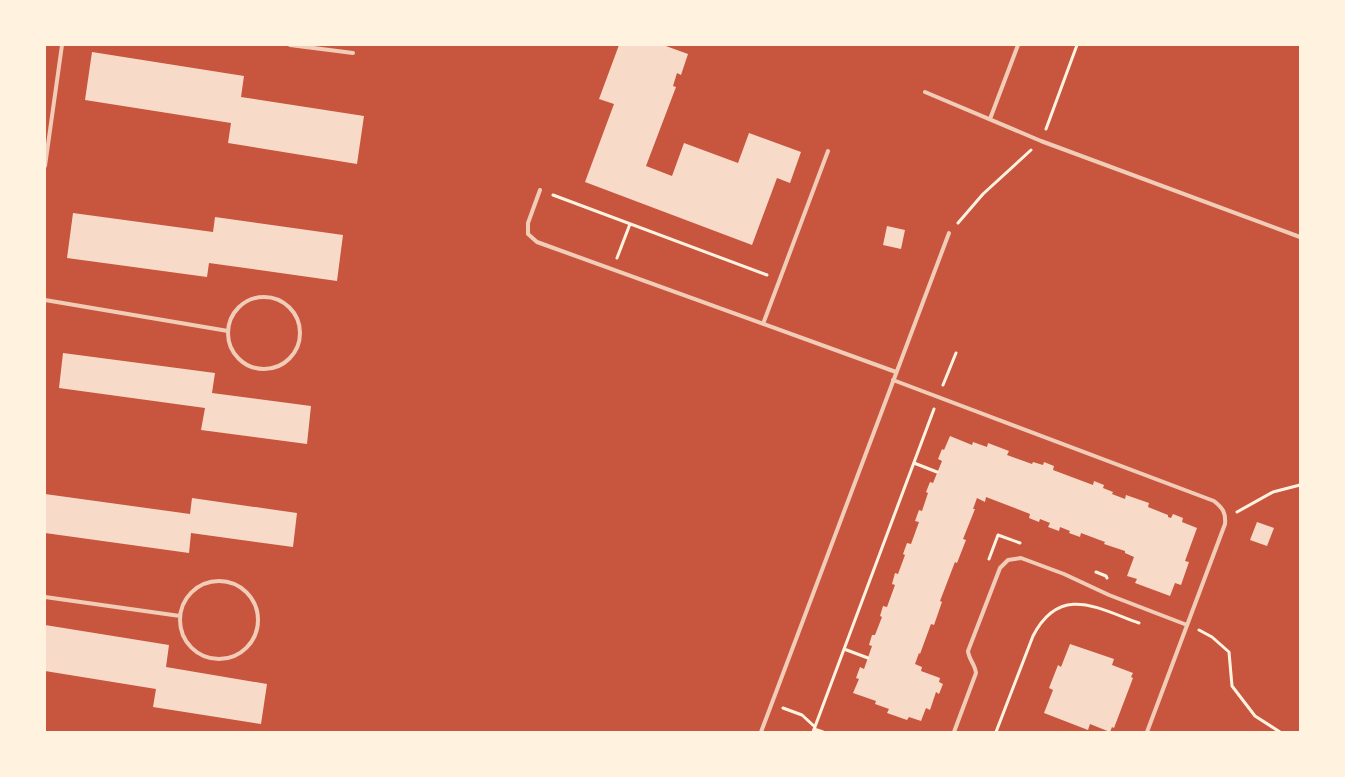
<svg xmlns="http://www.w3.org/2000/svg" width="1345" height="777" font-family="Manrope,sans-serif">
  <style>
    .building { fill: #f7dbc8 }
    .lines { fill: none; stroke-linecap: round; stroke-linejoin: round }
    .path { stroke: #fff3e0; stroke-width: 3 }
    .service { stroke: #f1ccb7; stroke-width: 4 }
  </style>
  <rect width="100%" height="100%" fill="#c8553d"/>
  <path class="building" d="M619,45H663L688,54L681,75L677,73L673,86L676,87L646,166L672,176L684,143L738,163L749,133L801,152L790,183L777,178L752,245L585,182L614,104L599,99Z
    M92,52L244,76L241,97L364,116L357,164L228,143L231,123L85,100Z
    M73,213L213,232L215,217L343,235L337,281L209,263L207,277L67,258Z
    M887,226L905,230L901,249L883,245Z
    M63,353L215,373L212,393L311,406L307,444L201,430L205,408L59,388Z
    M950,436L972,445L973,442L987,447L988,443L1009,451L1007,455L1032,464L1033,462L1043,465L1044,462L1054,466L1053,470L1093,485L1094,481L1104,485L1103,488L1113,492L1112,494L1125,499L1126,495L1149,503L1148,507L1168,515V517L1171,518L1173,514L1183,518L1182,522L1197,528L1185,561L1189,562L1181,585L1175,583L1170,596L1135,583L1137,579L1127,576L1134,557L1125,553V551L1104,544L1105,542L1081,533L1080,537L1069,533L1070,531L1060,527L1059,531L1048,527L1050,523L1040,519L1039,522L1029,518L1030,514L986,497L985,502L977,498L973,509H975L963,539L966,540L957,563L955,562L940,601L942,602L934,625L931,624L920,654L919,653L915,664L922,667L921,671L940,678L939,682L943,684L939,694L936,692L930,710L926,708L921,721L909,717L907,720L887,713L889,709L875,704L876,701L853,693L859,679L856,678L860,667L864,669L872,646L869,645L872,635H875L882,617L880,616L883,606L887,607L895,585L892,584L895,573L898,574L905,555L903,554L907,543L911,544L919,522L915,521L919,510L922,511L928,493L926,492L930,482L933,483L942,461L938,459L942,449L944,450Z
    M45,494L190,514L192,498L297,513L293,547L191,533L189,553L45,533Z
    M1257,522L1274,528L1267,546L1250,540Z
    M45,625L169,645L166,667L267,684L261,724L153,707L156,689L45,671Z
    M1070,644L1114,659L1112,665L1133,673L1131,677L1133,678L1114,728L1112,727L1110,732L1090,724L1088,730L1044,713L1053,690L1049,688L1058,665L1061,667Z"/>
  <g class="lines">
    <path class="path" d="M1046,129L1077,45
      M553,195L767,275
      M958,223L983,194L1031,150
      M617,258L630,224
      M943,385L956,353
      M914,463L937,472
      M1237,512L1273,492L1300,485
      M989,559L998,535L1020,543
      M1096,572L1106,576L1107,578
      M1199,630L1212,637L1229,652L1232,686L1255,716L1280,732
      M844,649L868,658
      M783,708L802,715L815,727
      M814,729L823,732
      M813,732L934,409
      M996,732L1033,636C1060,584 1097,608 1139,623"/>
    <path class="service" d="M290,45L353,53
      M925,92L1041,141L1300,237
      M990,119L1018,45
      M45,166L62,45
      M540,190L528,223V234L537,242L896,372
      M228 333a36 36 0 1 1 72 0a36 36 0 1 1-72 0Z
      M45,300L228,331
      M763,324L828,151
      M893,380L1214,501C1223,508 1226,513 1225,524L1147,732
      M180 620a39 39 0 1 1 78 0a39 39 0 1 1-78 0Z
      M45,597L180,616
      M761,732L949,233
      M954,732L976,673C975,664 969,660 968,651L1000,568L1008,560L1021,558L1064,574L1109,595L1187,625"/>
  </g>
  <rect width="1345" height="777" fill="none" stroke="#fff3e0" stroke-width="92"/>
</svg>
